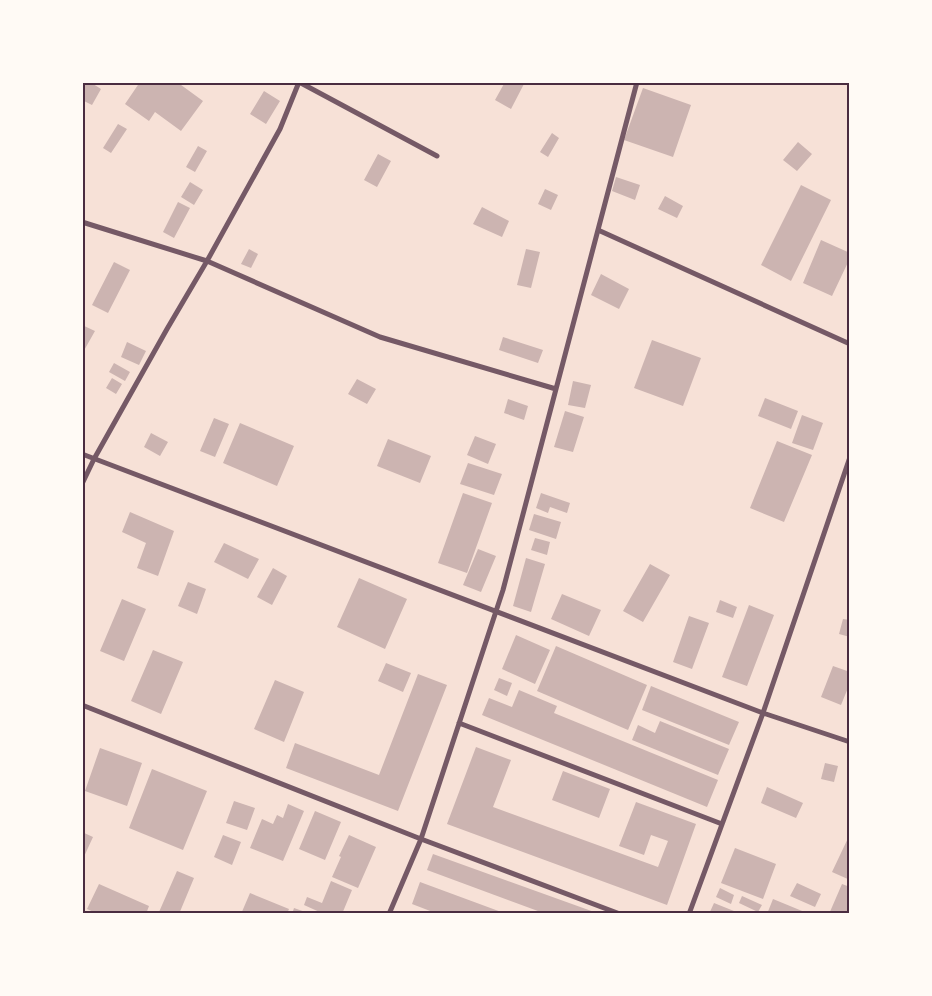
<svg xmlns="http://www.w3.org/2000/svg" width="932" height="996" font-family="'Fira Sans Condensed',sans-serif">
  <style>
    .building { fill: #ccb4b1 }
    .lines { fill: none; stroke-linecap: round; stroke-linejoin: round }
    .minor { stroke: #755966; stroke-width: 5 }
    .neatline { fill: none; stroke: #4a2c40; stroke-width: 2 }
  </style>
  <rect width="100%" height="100%" fill="#f7e1d7"/>
  <path class="building" d="M82,82H90L101,89L92,105L82,100Z
    M140,82H177L203,101L181,131L155,112L149,121L125,104Z
    M505,82H525L511,109L495,100Z
    M643,88L691,105L673,157L624,140Z
    M264,91L280,101L266,124L250,114Z
    M118,124L127,129L111,153L103,148Z
    M552,133L559,138L548,157L540,152Z
    M798,142L812,154L797,171L783,160Z
    M198,146L207,151L195,172L186,167Z
    M378,154L391,161L377,187L364,180Z
    M616,177L640,185L635,200L612,191Z
    M190,182L203,190L194,205L181,197Z
    M801,185L831,200L791,281L761,265Z
    M545,189L558,195L551,210L538,204Z
    M665,196L683,206L677,218L658,209Z
    M178,202L190,208L174,238L163,232Z
    M482,207L509,221L502,237L473,224Z
    M821,240L850,253V258L832,296L803,283Z
    M249,249L258,254L251,268L241,264Z
    M526,249L540,252L531,288L517,285Z
    M114,262L130,270L108,313L92,305Z
    M601,274L629,289L619,309L591,295Z
    M82,325L95,331L82,354Z
    M503,337L543,350L538,363L499,350Z
    M652,340L701,358L683,406L634,388Z
    M127,342L146,351L139,365L121,357Z
    M114,363L130,372L125,381L109,372Z
    M112,378L122,384L116,394L106,388Z
    M357,379L376,389L367,404L348,394Z
    M573,381L591,385L585,408L568,405Z
    M765,398L798,411L791,429L758,416Z
    M508,399L528,406L524,420L504,413Z
    M565,411L584,417L573,452L554,447Z
    M802,415L823,423L813,450L792,443Z
    M214,418L229,424L215,457L200,451Z
    M240,423L294,446L277,486L223,463Z
    M151,433L168,442L160,456L144,447Z
    M475,436L496,444L488,464L467,455Z
    M388,439L431,456L420,483L377,466Z
    M777,441L812,455L784,522L750,508Z
    M468,463L502,474L494,495L460,484Z
    M463,493L492,503L467,573L438,563Z
    M541,493L570,503L567,513L550,507L548,513L536,508Z
    M130,512L174,531L158,576L137,568L146,543L122,532Z
    M534,514L561,522L556,539L529,530Z
    M535,538L550,542L547,555L531,550Z
    M224,543L259,559L248,579L214,562Z
    M478,549L496,556L481,592L463,585Z
    M526,558L545,564L531,612L513,606Z
    M650,564L670,575L643,622L623,611Z
    M273,568L287,576L272,605L257,597Z
    M359,578L407,599L385,649L337,627Z
    M188,582L206,589L197,614L178,606Z
    M562,594L601,610L589,636L551,619Z
    M122,599L146,609L124,661L100,651Z
    M720,600L737,607L733,618L716,612Z
    M749,605L774,615L747,686L722,677Z
    M689,616L709,623L692,669L673,662Z
    M843,619L850,620V637L839,634Z
    M516,635L550,650L535,684L502,669Z
    M556,646L647,685L628,730L537,691Z
    M153,650L183,662L161,714L131,701Z
    M386,663L411,673L403,692L378,681Z
    M833,666L850,672V683L841,705L821,697Z
    M418,674L447,685L398,811L286,768L295,743L379,775Z
    M499,678L512,683L507,696L494,690Z
    M275,680L304,692L284,742L254,729Z
    M651,686L739,722L729,745L642,710Z
    M519,690L557,706L554,713L718,780L707,807L482,715L489,698L512,707Z
    M660,721L729,749L718,775L632,740L638,725L655,733Z
    M476,747L511,760L493,807L658,867L668,841L651,835L644,855L619,846L636,802L696,824L667,905L447,824Z
    M100,748L142,763L127,806L85,791Z
    M825,763L838,766L834,782L821,779Z
    M152,769L207,791L183,850L129,828Z
    M563,771L610,789L599,818L552,800Z
    M767,787L803,803L796,818L761,803Z
    M234,801L255,808L247,830L226,823Z
    M288,804L304,811L283,861L250,848L262,819L273,824L277,815L283,818Z
    M315,811L341,822L325,860L299,849Z
    M82,832L93,837L82,861Z
    M850,834V880L832,872Z
    M223,835L241,842L232,865L214,857Z
    M349,835L376,847L358,888L332,877L341,857L339,856Z
    M735,848L776,864L763,899L721,883Z
    M433,854L597,913L596,914H546L427,870Z
    M177,871L194,878L179,914H163L159,912Z
    M331,881L352,890L342,914H324L304,905L307,897L322,903Z
    M420,882L504,913V914H438L412,904Z
    M797,883L821,894L815,907L790,896Z
    M99,884L149,906L146,914H98L87,909Z
    M842,884L850,887V914H829Z
    M720,888L734,895L731,904L716,897Z
    M250,893L289,909L287,914H241Z
    M742,896L762,905L758,912L739,903Z
    M773,899L807,913V914H767Z
    M714,903L739,913V914H709Z
    M294,908L308,913V914H292Z"/>
  <g class="lines">
    <path class="minor" d="M299,82L437,156
      M82,222L207,261L380,337L556,389
      M598,230L850,344
      M82,454L763,713L850,742
      M82,484L94,459L167,329L207,261L280,129L299,82
      M82,705L421,839L620,914
      M459,723L722,824
      M389,914L421,839L503,590L637,82
      M689,914L763,713L850,457"/>
  </g>
  <rect width="932" height="996" fill="none" stroke="#fffaf5" stroke-width="168"/>
  <rect x="84" y="84" width="764" height="828" class="neatline"/>
</svg>
